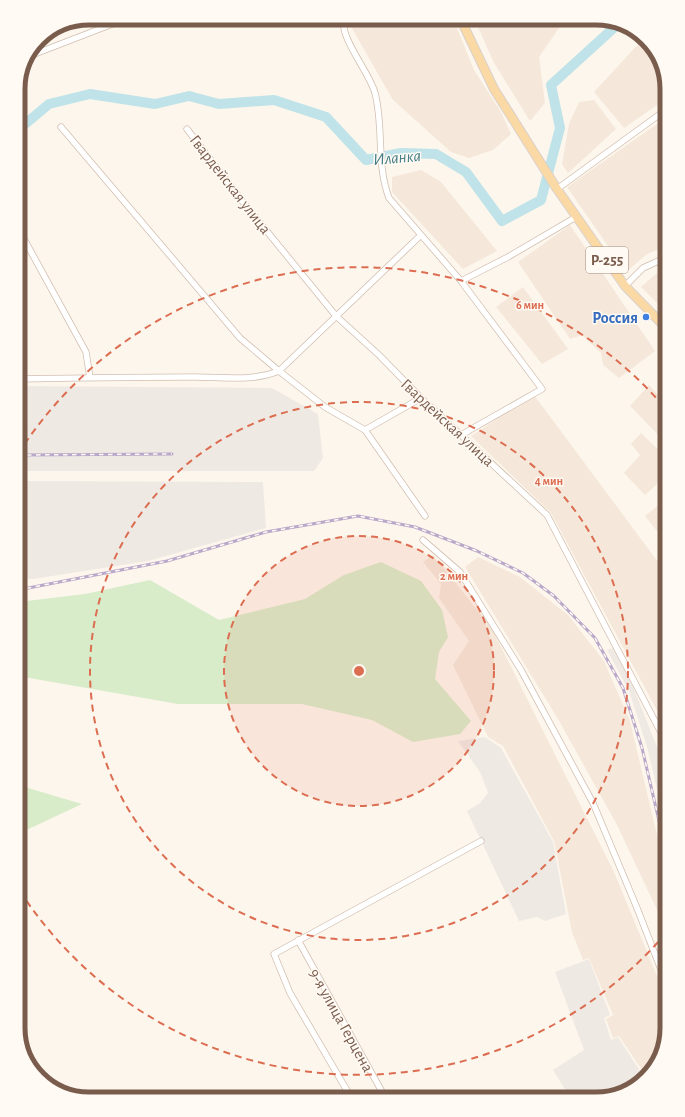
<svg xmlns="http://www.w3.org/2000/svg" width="685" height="1117" font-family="'Alegreya Sans',sans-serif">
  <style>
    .residential { fill: #f5e8da }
    .industrial { fill: #efe9e4 }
    .green { fill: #d8ecc9 }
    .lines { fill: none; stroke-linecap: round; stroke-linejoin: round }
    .river { stroke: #bfe3e8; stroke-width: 10 }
    .minor-casing { stroke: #d1beb0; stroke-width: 7 }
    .primary-casing { stroke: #dad1cd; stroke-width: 10 }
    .minor { stroke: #fff; stroke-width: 5.5 }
    .primary { stroke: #fbd9a5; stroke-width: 8 }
    .rail-casing { stroke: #b9a8c9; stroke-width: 3 }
    .rail { stroke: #fffaf3; stroke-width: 1.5; stroke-dasharray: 4.5; stroke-linecap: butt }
    .ring { fill: none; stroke: #dc6d51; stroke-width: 2; stroke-dasharray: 7 5 }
    .shop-dot { fill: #3f7fe0; stroke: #fffaf3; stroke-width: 1.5 }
    .labels { text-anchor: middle; stroke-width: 3; stroke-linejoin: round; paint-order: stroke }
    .shield { fill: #fffaf3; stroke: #a28b7f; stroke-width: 1 }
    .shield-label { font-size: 15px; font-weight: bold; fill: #7a5c4d }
    .street-label { font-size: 16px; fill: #7a5c4d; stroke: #fffaf3 }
    .shop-label { font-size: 16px; font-weight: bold; fill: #366cbe; stroke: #fffaf3; text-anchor: end }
    .water-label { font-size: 17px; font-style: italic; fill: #437c86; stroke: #fffaf3 }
    .rim { fill: none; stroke: #7a5c4d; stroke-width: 5 }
    .centre { fill: #dc6d51; stroke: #fffaf3; stroke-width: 2 }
    .ring-label { font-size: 12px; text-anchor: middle; font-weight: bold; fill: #dc6d51; stroke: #fffaf3; stroke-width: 3; stroke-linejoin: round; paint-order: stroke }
  </style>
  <rect width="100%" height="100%" fill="#fdf6ec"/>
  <path class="residential" d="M346,18H453L474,70L501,112L511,134L493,150L469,158L451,152L393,100Z
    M474,18H566L539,57L545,103L530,121L494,63Z
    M643,39L660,57L667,88V98L624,128L594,92Z
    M594,100L616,129L568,173L562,164L569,124L579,102Z
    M667,117V246L647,254L626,272L567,187Z
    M421,170L441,182L497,251L463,269L392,192V177Z
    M570,225L655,351L619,378L603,365L601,353L582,335L570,339L518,262Z
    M667,268V313L641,287L658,272Z
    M523,287L568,349L542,364L496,307Z
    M649,385L667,405V444L630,406Z
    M534,395L667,574V729L551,513L471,436Z
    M641,433L667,458V475L645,495L624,473L640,455L631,444Z
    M667,498V544L645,516Z
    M433,555L491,627L614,872L667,1000V1029L655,1067L646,1076L619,1036L613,1038L606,1019L613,1015L589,958L583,960L572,932L554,841L503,746L488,737L453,665L469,641L439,598L441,584L423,562Z
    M478,557L520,577L568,615L604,661L630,721L667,877V938L659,914L617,825L558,719L465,567Z"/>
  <path class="industrial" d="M18,386L272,388L318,414L323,458L314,471H18Z
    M18,481L263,482L266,528L148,561L33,579L18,578Z
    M613,648L634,689L667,772V831L647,747L629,691L607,650Z
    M485,737L501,748L553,842L566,914L545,921L537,917L519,921L467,811L480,803L488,793L480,772L458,741Z
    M589,959L610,1015L604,1018L611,1040L618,1037L644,1077L628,1092L596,1099H571L553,1070L584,1050L555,972Z"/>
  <path class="green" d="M381,562L421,581L442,610L448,637L439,652L435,679L471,721L460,734L413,742L372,720L302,704H178L18,676V602L85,594L150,580L219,620L305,599L344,575Z
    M18,785L82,804L18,834Z"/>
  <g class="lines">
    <path class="river" d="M18,130L49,104L90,94L155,104L189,96L219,104L274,100L326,117L366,160L401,153L436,154L466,172L502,221L541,200L560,128L551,85L618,24"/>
    <g class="minor-casing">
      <path id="minor" d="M344,18C339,38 369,71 375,93C384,127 376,164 389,198L461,281L508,257L576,217
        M32,55L128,18
        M61,127L240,338L279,371L325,407L365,430L425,516
        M187,129L243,202L336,316L379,355L421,398L547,515L667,744
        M557,189L667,109
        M18,228L86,352L90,378
        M461,281L542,389L461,435
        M625,286L643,268L667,257
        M18,379C77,378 136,377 195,377C224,377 251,382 279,371L421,235
        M365,430L421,398
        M423,540L460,572L521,670L593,803L637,908L667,985
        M298,940L386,1099
        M340,1099L349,1094L290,993L274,954L481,841"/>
    </g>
    <g class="primary-casing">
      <path id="primary" d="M460,18L494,89L557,189L625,286L667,329"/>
    </g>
    <use href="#minor" class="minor"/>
    <use href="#primary" class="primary"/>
    <g class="rail-casing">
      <path id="rail" d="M18,455L172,454
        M18,590L167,561L266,532L358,516L415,527L477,551L523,573L554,596L595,638L623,688L642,748L667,855"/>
    </g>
    <use href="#rail" class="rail"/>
  </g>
  <circle cx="359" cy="671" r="135" fill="#dc6d51" fill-opacity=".12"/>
  <g class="ring">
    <circle cx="359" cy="671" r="135"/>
    <circle cx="359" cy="671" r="269"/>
    <path d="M666 933A404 404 0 0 1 18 888M18 454A404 404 0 0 1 666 409"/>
  </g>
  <circle class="shop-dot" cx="646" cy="317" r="4"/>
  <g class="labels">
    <rect class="shield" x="586" y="247" width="42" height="26" rx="3"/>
    <g class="shield-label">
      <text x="607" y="265">Р-255</text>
    </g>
    <g class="street-label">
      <text transform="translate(231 184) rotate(52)" y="6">Гвардейская улица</text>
      <text transform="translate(448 422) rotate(43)" y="6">Гвардейская улица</text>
      <text transform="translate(342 1020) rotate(61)" y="6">9-я улица Герцена</text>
    </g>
    <g class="shop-label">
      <text x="638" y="323">Россия</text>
    </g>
    <g class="water-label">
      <text transform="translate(397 157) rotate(-5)" y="6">Иланка</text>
    </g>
  </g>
  <path d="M0 0H685V1117H0ZM89 25H596A64 64 0 0 1 660 89V1028A64 64 0 0 1 596 1092H89A64 64 0 0 1 25 1028V89A64 64 0 0 1 89 25Z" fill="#fffaf3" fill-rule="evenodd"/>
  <path class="rim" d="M89 25H596A64 64 0 0 1 660 89V1028A64 64 0 0 1 596 1092H89A64 64 0 0 1 25 1028V89A64 64 0 0 1 89 25Z"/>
  <circle cx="359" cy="671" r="6" class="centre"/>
  <g class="ring-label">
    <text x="530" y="309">6 мин</text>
    <text x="549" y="485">4 мин</text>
    <text x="454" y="580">2 мин</text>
  </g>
</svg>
